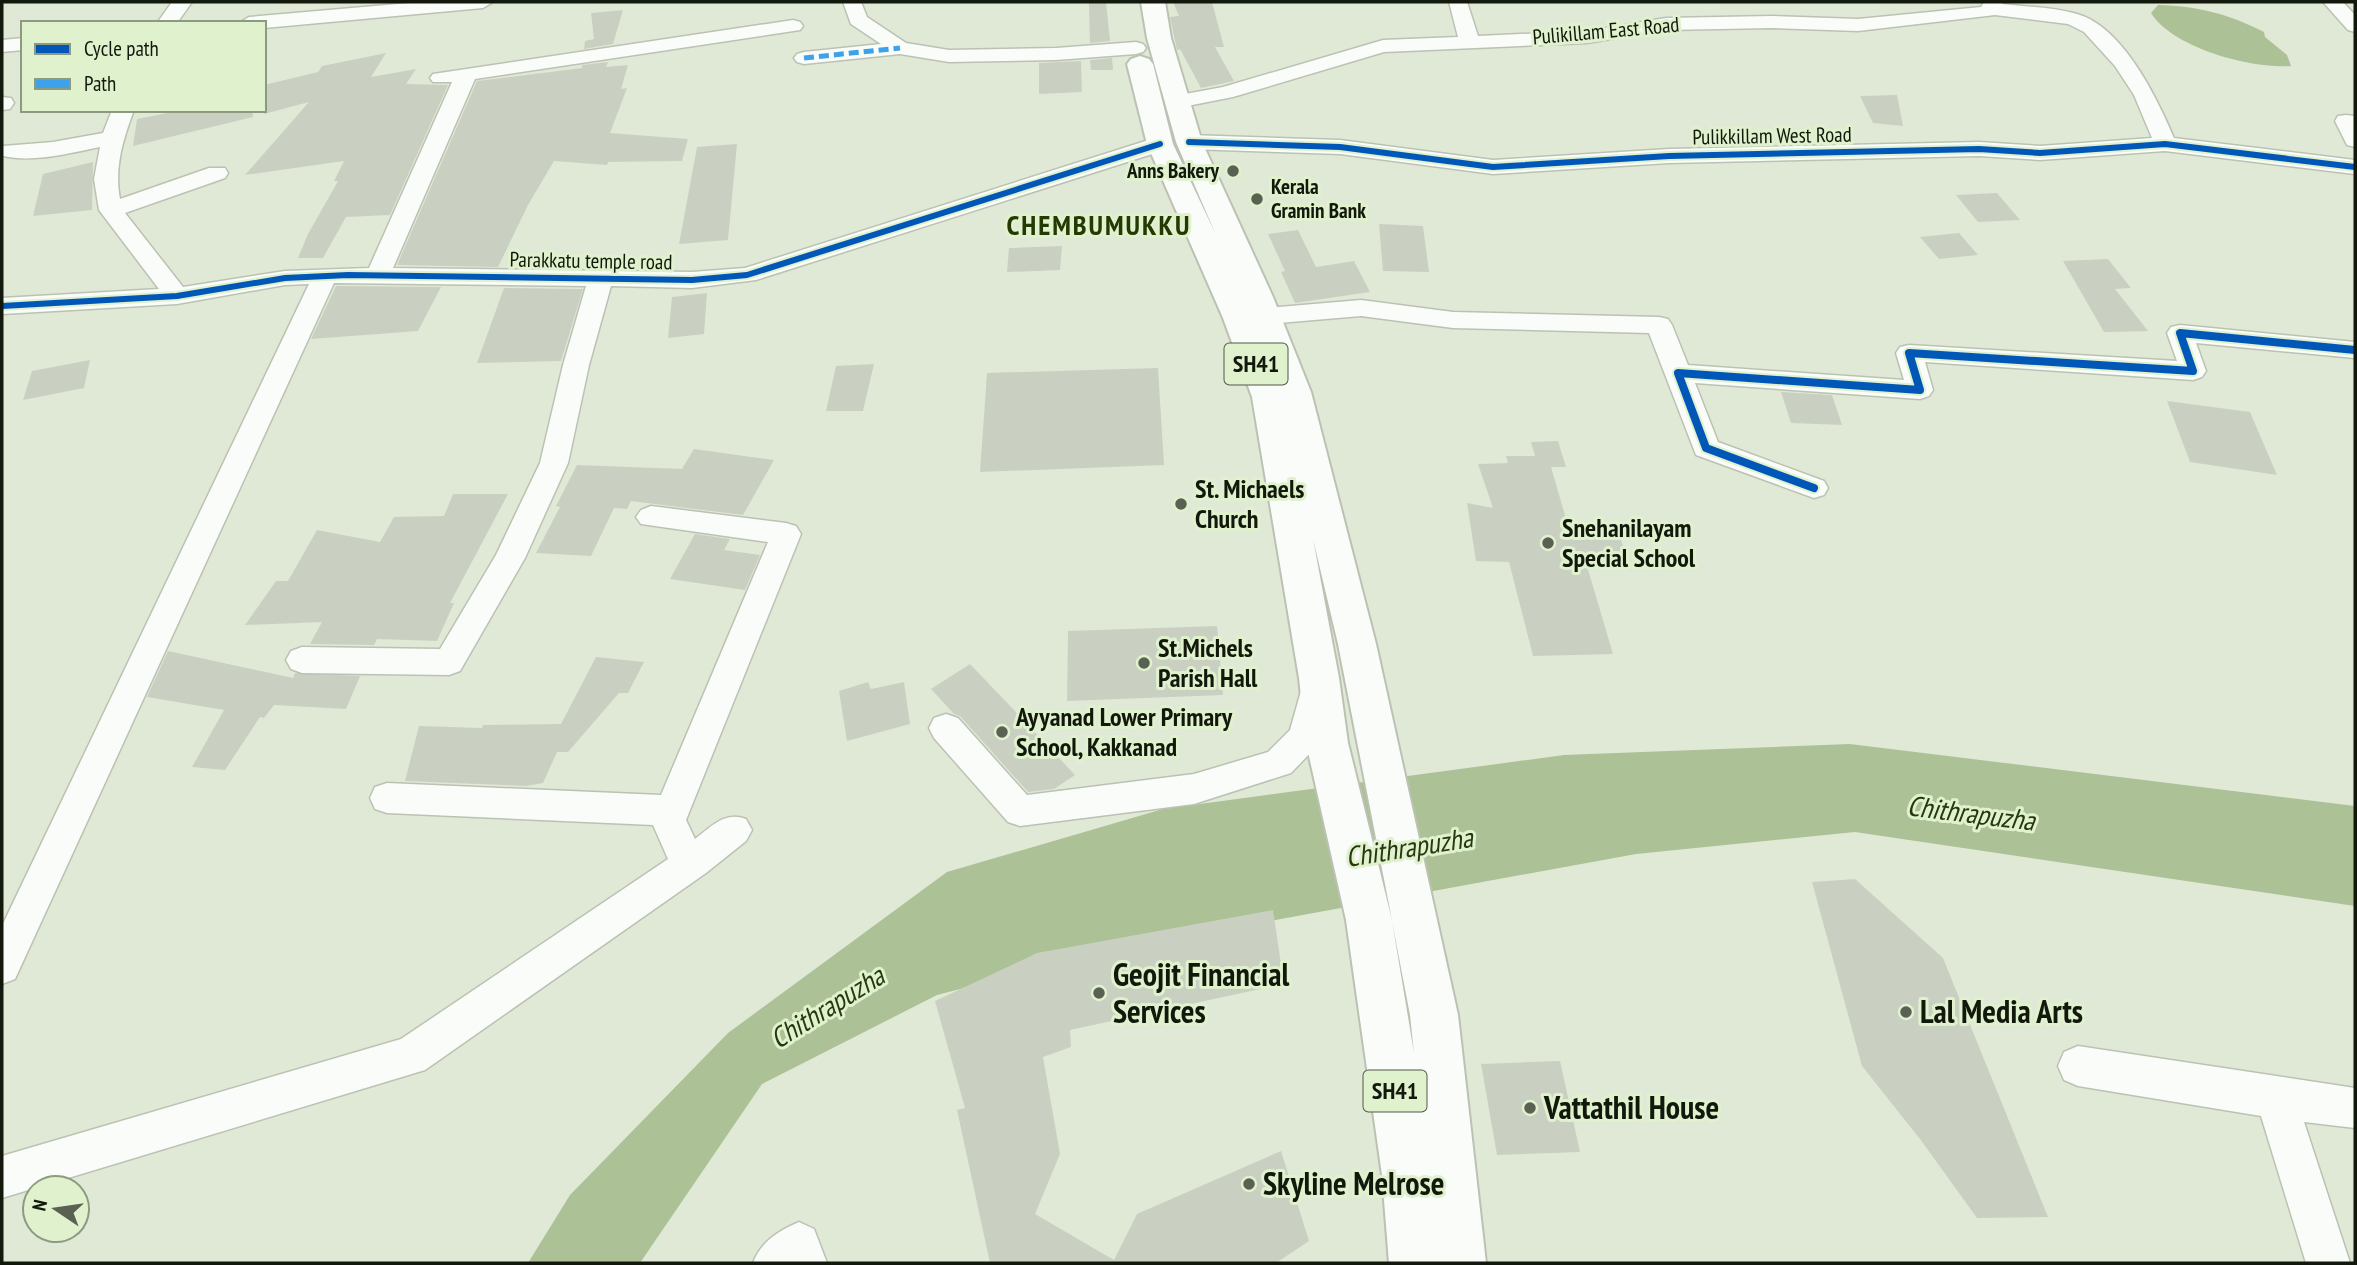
<svg xmlns="http://www.w3.org/2000/svg" width="2357" height="1265" font-family="'PT Sans Narrow',sans-serif">
  <style>
    .water { fill: #acc196 }
    .building { fill: #c9d0c1 }
    .lines { fill: none; stroke-linecap: round; stroke-linejoin: round }
    .street-casing { stroke: #bbc2b3; stroke-width: 3 }
    .primary-casing { stroke: #bbc2b3; stroke-width: 4 }
    .street { fill: #fafcf9; fill-rule: evenodd }
    .primary { fill: #fafcf9; fill-rule: evenodd }
    .quiet { stroke: #3da2e9; stroke-width: 5; stroke-dasharray: 10 5; stroke-linecap: butt }
    .cycleway-far1-casing { stroke: #e0f1ce; stroke-width: 10 }
    .cycleway-casing { stroke: #e0f1ce; stroke-width: 12 }
    .cycleway-far1 { stroke: #0057b8; stroke-width: 6 }
    .cycleway { stroke: #0057b8; stroke-width: 8 }
    .poi-dot { fill: #5a6153; stroke: #e0f1ce; stroke-width: 2.5 }
    .labels { text-anchor: middle; stroke-width: 6; stroke-linejoin: round; paint-order: stroke }
    .far-street-label { font-size: 21px; fill: #12180c; stroke: #e0f1ce }
    .far-poi-label { font-size: 21px; font-weight: bold; fill: #12180c; stroke: #e0f1ce; text-anchor: end }
    .shield { fill: #e0f1ce; stroke: #505946; stroke-width: 2 }
    .shield-label { font-size: 24px; font-weight: bold; fill: #12180c }
    .poi-label { font-size: 26px; font-weight: bold; fill: #12180c; stroke: #e0f1ce; text-anchor: start }
    .far-district-label { font-size: 28px; font-weight: bold; letter-spacing: 2px; fill: #243903; stroke: #e0f1ce }
    .water-label { font-size: 28px; font-style: italic; fill: #273810; stroke: #e0f1ce }
    .near-poi-label { font-size: 32px; font-weight: bold; fill: #12180c; stroke: #e0f1ce; text-anchor: start }
  </style>
  <rect width="100%" height="100%" fill="#e0e9d6"/>
  <path class="water" d="M2158,5C2197,6 2229,14 2264,32L2265,37L2287,55L2291,66C2251,69 2173,48 2151,13Z
    M1850,744L2355,806V906L1855,832L1636,854L1111,950L937,995L762,1084L640,1263H528L570,1195L728,1033L947,872L1163,809L1564,755Z"/>
  <path class="building" d="M1089,2H1106L1110,41L1090,43Z
    M1173,2H1212L1224,47H1215L1234,81L1201,88L1180,49L1177,50L1170,17L1179,16Z
    M623,10L613,44L584,49L585,41L594,39L591,13Z
    M386,53L371,77L416,69L406,84L448,85L390,215L346,217L323,258H298L308,234L338,181H334L344,161L245,175L309,102L264,114V85L318,72L322,66Z
    M1112,58L1113,70H1091L1090,60Z
    M1081,61L1082,92L1039,94V63Z
    M608,62L606,67L628,65L621,89L627,88L610,133L688,139L682,161L608,162L607,165L554,161L528,205L498,267L397,265L477,81L582,68V65Z
    M1897,95L1903,126L1873,123L1860,96Z
    M183,110H252L253,117L133,146L137,119Z
    M737,144L728,240L679,244L697,147Z
    M93,162L92,210L33,216L43,174Z
    M1997,193L2020,220L1978,222L1956,195Z
    M1379,224L1423,226L1429,272L1383,271Z
    M1298,230L1316,267L1354,261L1370,292L1295,303L1281,272L1285,271L1268,234Z
    M1959,233L1978,255L1939,259L1920,237Z
    M1062,246L1060,270L1007,272L1009,248Z
    M2108,259L2131,288L2115,289L2148,331L2104,332L2063,261Z
    M336,286L441,287L418,331L311,339Z
    M504,288L583,289L561,361L477,363Z
    M707,293L704,334L668,338L672,297Z
    M90,360L84,388L23,400L32,371Z
    M874,364L863,411H826L836,366Z
    M1158,368L1164,465L980,472L987,373Z
    M1781,392L1832,395L1842,425L1791,423Z
    M2167,401L2250,412L2277,475L2190,462Z
    M1558,441L1566,467H1551L1569,529L1617,528L1629,565L1587,566L1613,654L1533,656L1509,562L1476,561L1467,503L1493,508L1478,464L1508,463L1506,456H1535L1531,442Z
    M694,449L774,460L743,515L631,501L627,509L614,508L591,556L536,553L560,507L556,506L577,465L682,469Z
    M453,494H508L450,603H454L437,641L377,639L374,645L310,644L322,622L245,625L276,581H288L317,530L380,542L394,517L444,516Z
    M695,534L730,539L724,550L760,555L745,590L670,579Z
    M1217,626L1223,695L1067,701L1068,631Z
    M168,651L293,678L295,673L360,676L346,709L274,705L264,718L260,717L225,770L192,767L224,710L147,697Z
    M596,657L644,662L628,693H619L568,752H557L543,783L526,786L405,781L419,726L482,728L483,725L561,724Z
    M970,664L1013,709L1075,775L1054,789L1028,792L960,716L954,714L931,689Z
    M868,682L871,689L904,682L910,724L847,741L839,691Z
    M1855,879L1943,958L2048,1217L1977,1218L1920,1139L1862,1066L1812,882Z
    M1273,910L1284,984L1070,1030L1071,1047L1043,1057L1060,1154L1035,1214L1114,1260L1137,1214L1281,1151L1309,1241L1276,1263H990L957,1110L965,1108L935,1001L1037,953Z
    M1560,1061L1580,1152L1497,1155L1481,1064Z"/>
  <g class="lines">
    <g class="street-casing">
      <path id="street" d="M172,2H192L177,23H157Z
        M421,2H493L483,8L264,28V23H239L249,17Z
        M843,2H861L867,17L906,43L949,50L1056,48L1136,42L1143,44L1146,48L1143,52L1136,54L1056,60L949,62L900,54L804,64L797,62L794,58L797,54L804,52L881,44L851,24Z
        M1449,2H1467L1478,36L1587,31L1666,18L1772,16L1858,19L1981,7L1984,2H2003L2002,4C2026,7 2053,7 2077,14C2123,27 2157,98 2174,138L2355,160V174L2165,151L2040,160L1979,156L1669,163L1493,174L1340,154L1189,149L1181,147L1178,142L1181,137L1189,135L1340,140L1493,160L1669,149L1979,142L2040,146L2152,138L2134,95L2115,66L2084,32L2068,24L1995,15L1858,31L1772,28L1666,30L1587,43L1384,52L1233,97L1177,108L1169,107L1166,102L1169,97L1223,87L1383,40L1458,37Z
        M2323,2H2343L2355,15V32L2348,30Z
        M793,20L800,22L803,26L800,30L475,79L393,268L692,272L745,268L1152,139H1168L1171,144L1168,149L756,280L692,288L611,286L589,365L568,463L525,558L460,671L449,675L302,673L291,669L286,660L291,651L302,647L440,649L496,555L540,463L563,365L586,286L334,283L15,979L2,984V926L309,284L285,285L177,304L2,314V298L159,289L99,210L94,179L100,147C70,153 33,163 3,156V146L53,142L103,133L112,110H134C123,139 114,168 120,199L209,168H225L228,173L225,178L125,213L183,287L285,271L369,268L452,82H433L430,78L433,74Z
        M23,38V50L2,52V40Z
        M2,97L11,98L14,103L10,109L2,110Z
        M2346,115L2355,116V147L2347,145L2335,121L2338,116Z
        M1361,300L1453,312L1659,317L1668,319L1672,325L1688,365L1904,380L1896,353L1900,347L1909,345L2177,361L2167,333L2171,327L2180,325L2355,342V358L2196,343L2206,371L2202,377L2193,380L1925,362L1933,390L1929,396L1920,399L1695,383L1718,442L1824,481L1828,488L1824,495L1814,498L1696,455L1649,333L1453,328L1361,316L1266,324L1257,322L1253,316L1257,310L1266,308Z
        M651,506L786,523L796,526L801,534L686,820L695,839C712,826 725,811 746,819L752,830L746,841L706,873L425,1070L2,1198V1156L401,1039L668,859L653,825L387,813L375,809L370,798L375,787L387,783L661,795L768,542L641,524L636,517L641,510Z
        M1315,680L1327,684L1331,693L1322,736L1317,746L1291,773L1194,804L1020,826L1008,822L934,738L929,728L934,718L946,714L958,718L1027,795L1194,774L1268,752L1290,730L1303,684Z
        M2078,1046L2355,1088V1128L2304,1122L2350,1263H2306L2261,1116L2078,1086L2064,1080L2058,1066L2064,1052Z
        M799,1222L814,1229L827,1263H753C761,1242 778,1231 799,1222Z"/>
    </g>
    <g class="primary-casing">
      <path id="primary" d="M1141,2H1165L1171,38L1202,142L1273,297L1311,392L1376,644L1458,1015L1486,1263H1389L1382,1175L1346,920L1306,743L1299,678L1252,397L1223,318L1147,144L1127,64L1131,59L1140,56L1149,59L1153,64L1173,144L1216,235L1176,142L1147,38ZM1313,539L1338,644L1392,920L1348,743L1339,678ZM1392,921L1410,1015L1414,1053Z"/>
    </g>
    <use href="#street" class="street"/>
    <use href="#primary" class="primary"/>
    <path class="quiet" d="M804,58L900,48"/>
    <g class="cycleway-far1-casing">
      <path id="cycleway-far1" d="M1189,142L1340,147L1493,167L1669,156L1979,149L2040,153L2165,144L2355,167
        M2,306L177,296L285,278L348,275L692,280L747,275L1160,144"/>
    </g>
    <g class="cycleway-casing">
      <path id="cycleway" d="M1814,488L1706,448L1678,373L1920,390L1909,353L2193,371L2180,333L2355,350"/>
    </g>
    <use href="#cycleway-far1" class="cycleway-far1"/>
    <use href="#cycleway" class="cycleway"/>
  </g>
  <g class="poi-dot">
    <circle cx="1233" cy="171" r="7"/>
    <circle cx="1257" cy="199" r="7"/>
    <circle cx="1181" cy="504" r="7"/>
    <circle cx="1548" cy="543" r="7"/>
    <circle cx="1144" cy="663" r="7"/>
    <circle cx="1002" cy="732" r="7"/>
    <circle cx="1099" cy="993" r="7"/>
    <circle cx="1906" cy="1012" r="7"/>
    <circle cx="1530" cy="1108" r="7"/>
    <circle cx="1249" cy="1184" r="7"/>
  </g>
  <g class="labels">
    <g class="far-street-label">
      <text transform="translate(1606 31) rotate(-5)" y="7">Pulikillam East Road</text>
      <text transform="translate(1772 136) rotate(-1)" y="7">Pulikkillam West Road</text>
      <text transform="translate(591 261) rotate(1)" y="7">Parakkatu temple road</text>
    </g>
    <g class="far-poi-label">
      <text x="1219" y="178">Anns Bakery</text>
      <text x="1271" y="194" text-anchor="start">Kerala<tspan x="1271" dy="24">Gramin Bank</tspan></text>
    </g>
    <g class="shield">
      <rect x="1224.5" y="343.5" width="63" height="41" rx="5"/>
      <rect x="1363.5" y="1070.5" width="63" height="41" rx="5"/>
    </g>
    <g class="shield-label">
      <text x="1256" y="372">SH41</text>
      <text x="1395" y="1099">SH41</text>
    </g>
    <g class="poi-label">
      <text x="1195" y="498">St. Michaels<tspan x="1195" dy="30">Church</tspan></text>
      <text x="1562" y="537">Snehanilayam<tspan x="1562" dy="30">Special School</tspan></text>
      <text x="1158" y="657">St.Michels<tspan x="1158" dy="30">Parish Hall</tspan></text>
      <text x="1016" y="726">Ayyanad Lower Primary<tspan x="1016" dy="30">School, Kakkanad</tspan></text>
    </g>
    <g class="far-district-label">
      <text x="1099" y="235">CHEMBUMUKKU</text>
    </g>
    <g class="water-label">
      <text transform="translate(1971 813) rotate(7)" y="10">Chithrapuzha</text>
      <text transform="translate(1409 847) rotate(-9)" y="10">Chithrapuzha</text>
      <text transform="translate(827 1007) rotate(-32)" y="10">Chithrapuzha</text>
    </g>
    <g class="near-poi-label">
      <text x="1113" y="986">Geojit Financial<tspan x="1113" dy="37">Services</tspan></text>
      <text x="1920" y="1023">Lal Media Arts</text>
      <text x="1544" y="1119">Vattathil House</text>
      <text x="1263" y="1195">Skyline Melrose</text>
    </g>
  </g>
  <rect width="2357" height="1265" fill="none" stroke="#12180c" stroke-width="7"/>
  <rect x="21" y="21" width="245" height="91" fill="#e0f1ce" stroke="#8e9a80" stroke-width="2"/>
  <rect x="35" y="44" width="35" height="10" fill="#0057b8" stroke="#8e9a80" stroke-width="2"/>
  <text x="84" y="56" font-size="21" fill="#12180c">Cycle path</text>
  <rect x="35" y="79" width="35" height="10" fill="#3da2e9" stroke="#8e9a80" stroke-width="2"/>
  <text x="84" y="91" font-size="21" fill="#12180c">Path</text>
  <g transform="translate(56 1209) rotate(283)"><circle r="33" fill="#e0f1ce" stroke="#8e9a80" stroke-width="2"/>
  <path d="M0-5L12 26L0 18L-12 26Z" fill="#5a6153"/>
  <text y="-10" font-size="19" font-weight="bold" text-anchor="middle" fill="#12180c">N</text>
  </g>
</svg>
